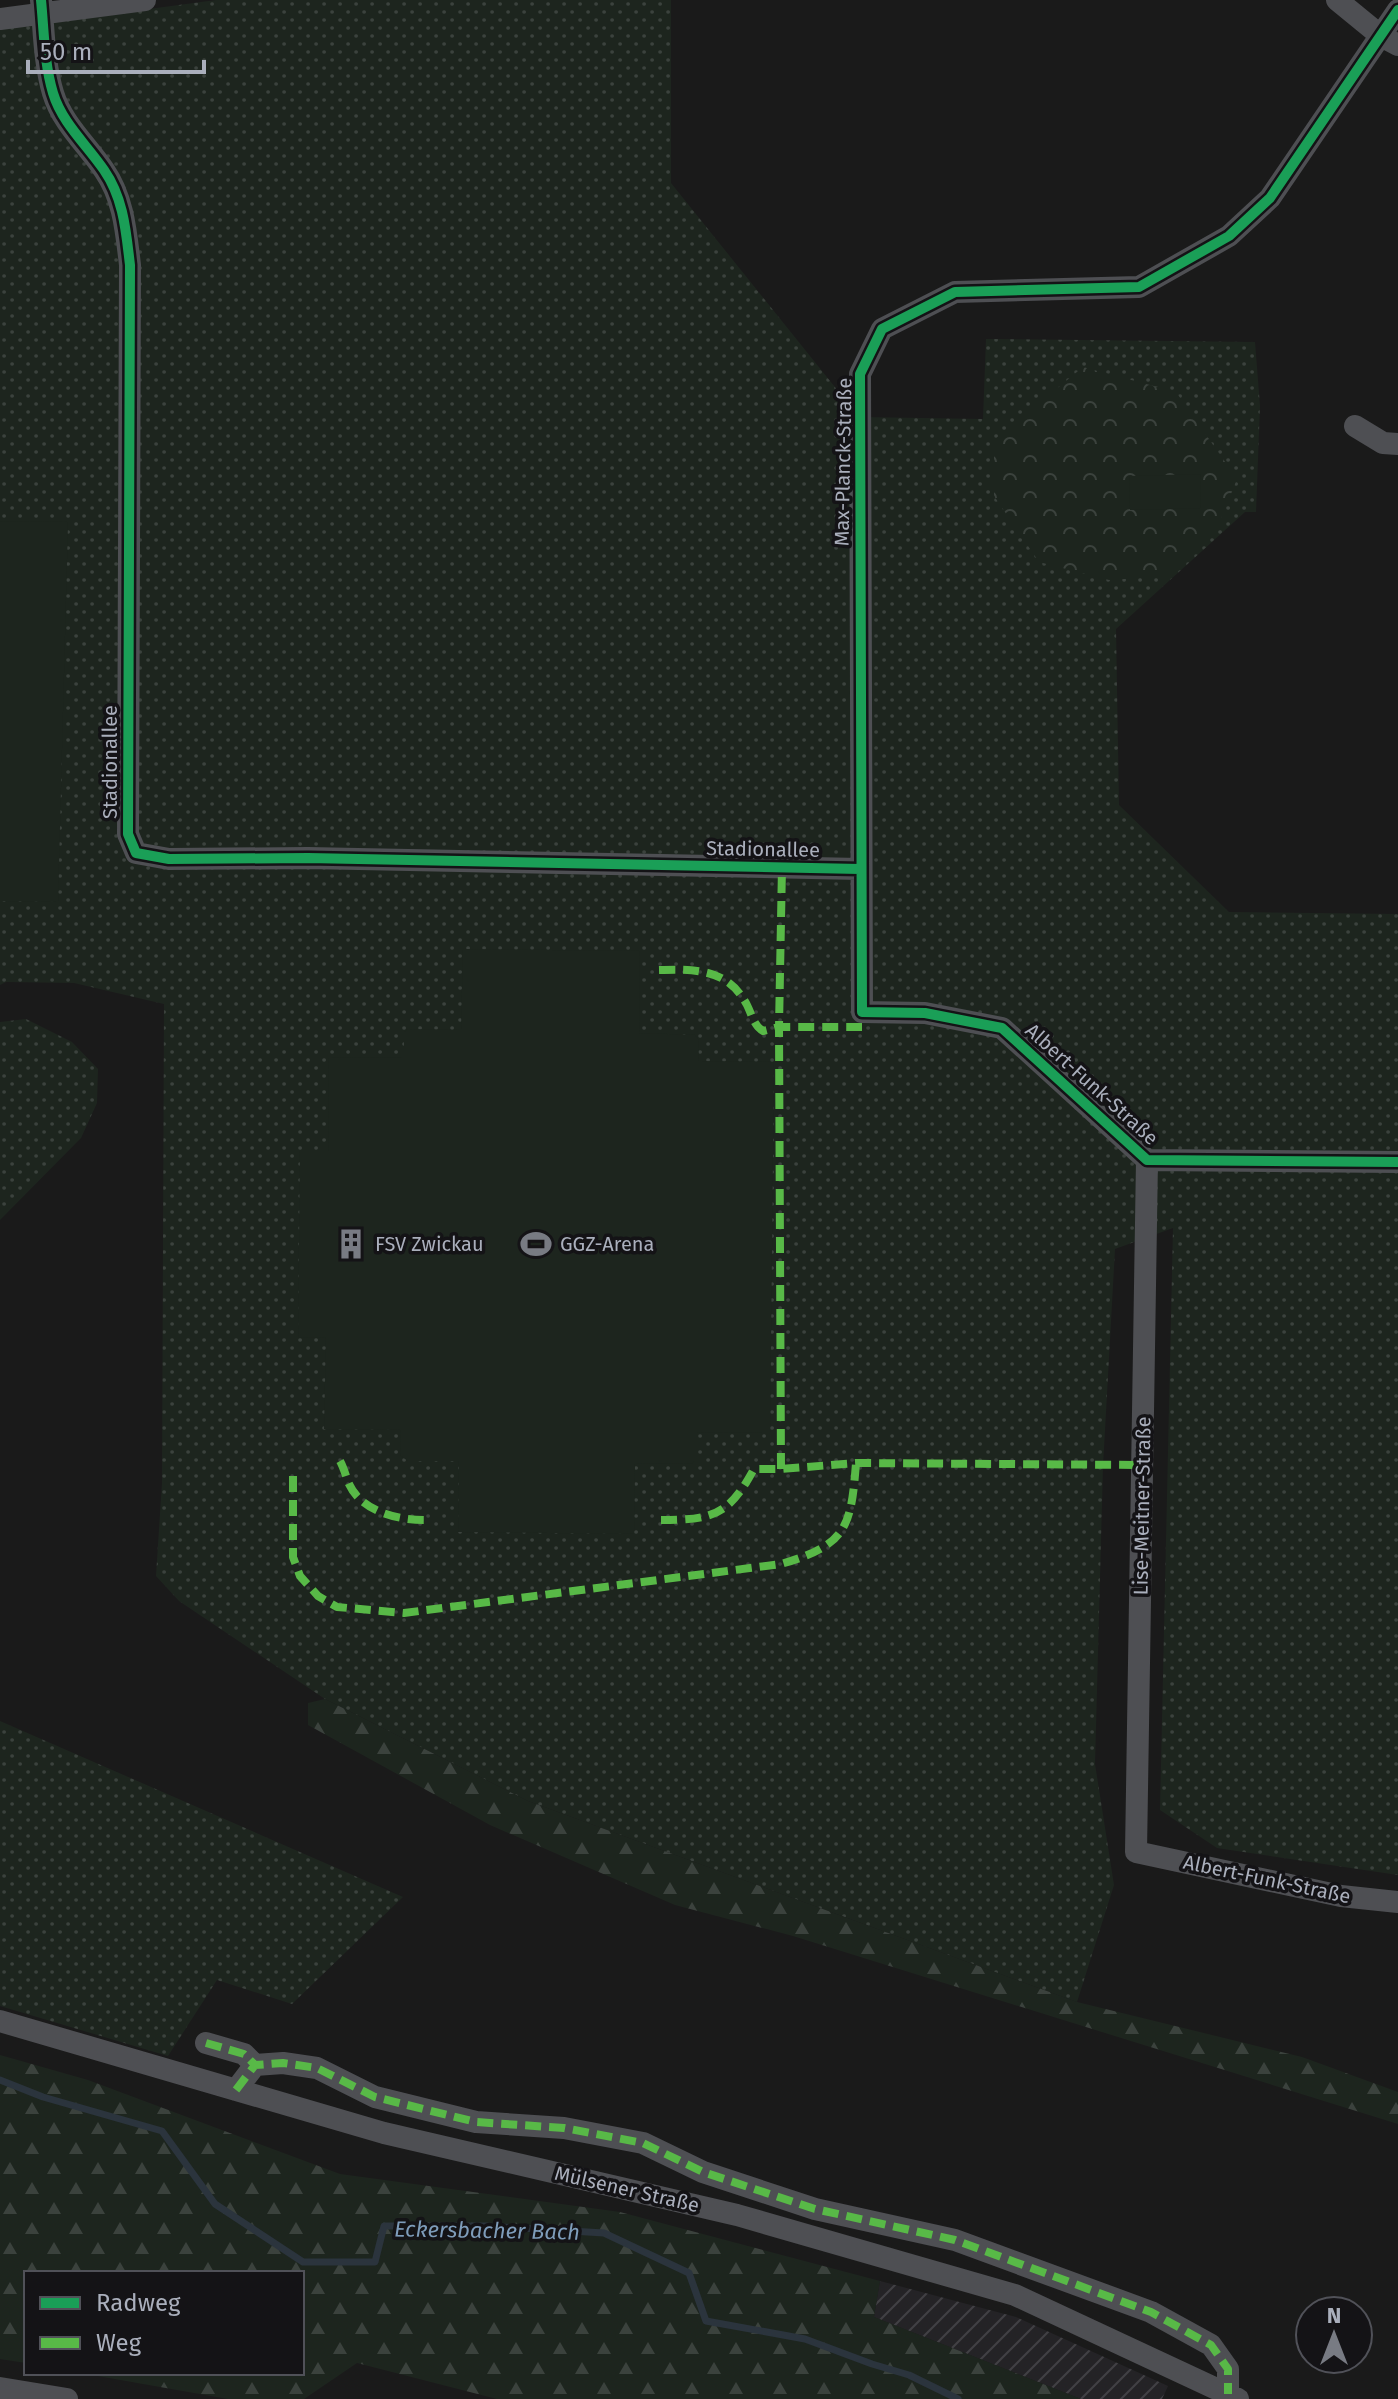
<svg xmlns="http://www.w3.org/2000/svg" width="1398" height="2399" font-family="'Fira Sans',sans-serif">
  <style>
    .industrial { fill: url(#industrial-furrows) }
    .grass { fill: url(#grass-dots) }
    .forest { fill: url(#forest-firs) }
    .park { fill: url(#park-crowns) }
    .pitch { fill: #1d251e }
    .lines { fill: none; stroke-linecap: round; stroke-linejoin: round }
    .stream { stroke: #2b343d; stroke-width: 7 }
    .minor { stroke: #4e4f53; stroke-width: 22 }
    .quiet { stroke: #58b947; stroke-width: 8; stroke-dasharray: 16 8; stroke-linecap: butt }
    .cycleway-casing { stroke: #141316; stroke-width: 15 }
    .cycleway { stroke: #1a9f57; stroke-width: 10 }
    .labels { text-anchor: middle; stroke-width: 7; stroke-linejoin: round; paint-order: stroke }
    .street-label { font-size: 20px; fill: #aaafbc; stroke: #141316 }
    .poi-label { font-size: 20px; fill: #aaafbc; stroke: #141316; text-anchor: start }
    .water-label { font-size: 22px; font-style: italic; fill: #7e9cba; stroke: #141316 }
  </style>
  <defs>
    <pattern id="industrial-furrows" width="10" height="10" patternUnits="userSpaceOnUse" patternTransform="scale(2)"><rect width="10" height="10" fill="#242326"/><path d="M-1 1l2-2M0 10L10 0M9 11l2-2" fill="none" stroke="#414044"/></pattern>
    <pattern id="grass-dots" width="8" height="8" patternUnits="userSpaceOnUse" patternTransform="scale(2)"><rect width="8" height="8" fill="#1d251e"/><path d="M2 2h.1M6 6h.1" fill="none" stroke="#3b423d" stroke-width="1.8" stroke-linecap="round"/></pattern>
    <pattern id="forest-firs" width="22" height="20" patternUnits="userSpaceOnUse" patternTransform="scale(2)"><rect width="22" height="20" fill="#1d251e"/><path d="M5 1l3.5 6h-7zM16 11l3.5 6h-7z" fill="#3b423d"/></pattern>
    <pattern id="park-crowns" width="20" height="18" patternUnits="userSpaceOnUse" patternTransform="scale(2)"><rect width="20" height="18" fill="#1d251e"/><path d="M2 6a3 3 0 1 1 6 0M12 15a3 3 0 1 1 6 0" fill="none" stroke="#3b423d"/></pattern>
  </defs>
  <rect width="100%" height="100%" fill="#1a1a1a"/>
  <path class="industrial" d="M880,2281L1016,2317L1168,2386L1162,2399H1081L874,2317Z"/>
  <path class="grass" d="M216,0H671V183L859,417L983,419L986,339L1255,342L1260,406L1256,512H1245L1116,629L1119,805L1229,912L1398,914V1875L1217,1848L1160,1810L1173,1228L1115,1249L1103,1466L1095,1764L1114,1885L1077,2002L528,1801L325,1699L179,1601L156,1576L162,1483L164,1004L74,983L6,982L0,985V29Z
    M26,1019L72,1042L98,1069L97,1103L81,1138L0,1220V1022Z
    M0,1721L403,1897L292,2004L217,1980L168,2056L0,2006Z"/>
  <path class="forest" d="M325,1699L528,1801L1077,2002L1302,2057L1398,2092V2124L793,1936L675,1905L490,1825L308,1725V1703Z
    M0,2055L88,2080L340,2174L620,2212L880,2281L874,2317L1081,2399H497L357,2363L304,2399H228L81,2373H302V2273H26V2363L0,2359Z"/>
  <path class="park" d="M1083,367L1176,392L1237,479L1215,534L1171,576L1109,580L1039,562L994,496V440Z"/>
  <path class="pitch" d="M1200,474L1201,508L1130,510L1129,476Z
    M0,521L68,522L58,902L0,901Z
    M463,949L640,951L639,1033L695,1035L698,1039L699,1061L774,1062L770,1433L695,1432V1461L691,1464L635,1463L634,1534L458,1532L459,1461H408L401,1456L400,1430L324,1429L326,1338L298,1337L300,1151H328L329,1057L404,1058V1032L408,1029L461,1030Z"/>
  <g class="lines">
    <path class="stream" d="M0,2080L43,2097L162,2131L215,2204L303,2262H375L384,2226H486L604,2233L689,2273L706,2321L805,2339L872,2364L909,2375L958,2399"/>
    <path class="minor" d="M41,0C44,30 44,63 53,93C62,123 87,145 104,170C124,199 126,232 130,265L128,834L136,853L169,859L308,858L860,869
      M1337,0L1381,36L1398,45
      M1398,10L1270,198L1229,236L1139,287L955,292L882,329L860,374L862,1012L925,1013L1002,1028L1147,1160L1398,1162
      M0,19L145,0
      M1355,426L1383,443L1398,444
      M1147,1160L1136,1852L1341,1896L1398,1902
      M0,2021L384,2133L737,2215L1015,2295L1238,2399
      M206,2043L244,2054L255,2065
      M236,2090L255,2065L283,2063L317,2068L375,2097L476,2122L564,2128L643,2143L703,2172L815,2209L955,2240L1151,2312L1211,2345L1228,2369V2394
      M0,2388L67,2399"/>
    <path class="quiet" d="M659,970C697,969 728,969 747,1005C752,1015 754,1026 763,1031L779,1027H862
      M340,1461C344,1468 346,1477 349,1484C362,1512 398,1520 425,1520
      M781,1469L779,1027L782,867
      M293,1476V1557L300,1576L318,1596L337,1607L404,1613L781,1564C847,1545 851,1527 856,1463
      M661,1520C713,1520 729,1515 754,1469H781L856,1463L1142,1465
      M206,2043L244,2054L255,2065
      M236,2090L255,2065L283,2063L317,2068L375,2097L476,2122L564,2128L643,2143L703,2172L815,2209L955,2240L1151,2312L1211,2345L1228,2369V2394"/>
    <g class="cycleway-casing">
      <path id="cycleway" d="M41,0C44,30 44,63 53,93C62,123 87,145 104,170C124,199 126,232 130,265L128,834L136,853L169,859L308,858L860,869
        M1398,10L1270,198L1229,236L1139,287L955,292L882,329L860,374L862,1012L925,1013L1002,1028L1147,1160L1398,1162"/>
    </g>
    <use href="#cycleway" class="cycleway"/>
  </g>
  <defs>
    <g id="building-bare" transform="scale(2.4)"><path d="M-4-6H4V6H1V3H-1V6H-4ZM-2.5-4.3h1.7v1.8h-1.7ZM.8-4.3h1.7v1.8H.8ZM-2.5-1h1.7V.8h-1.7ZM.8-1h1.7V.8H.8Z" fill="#787b83" stroke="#141316" stroke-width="2.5" paint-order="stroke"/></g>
    <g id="stadium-bare" transform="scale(2.4)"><path d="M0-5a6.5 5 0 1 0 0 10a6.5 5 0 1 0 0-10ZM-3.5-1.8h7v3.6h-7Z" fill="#787b83" stroke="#141316" stroke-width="2.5" paint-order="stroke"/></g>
  </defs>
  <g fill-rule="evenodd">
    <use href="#building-bare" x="351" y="1244"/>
    <use href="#stadium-bare" x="536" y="1244"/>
  </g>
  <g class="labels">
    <g class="street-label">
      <text transform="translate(843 462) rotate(-89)" y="7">Max-Planck-Straße</text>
      <text transform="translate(110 762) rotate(-90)" y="7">Stadionallee</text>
      <text transform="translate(763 849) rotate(1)" y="7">Stadionallee</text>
      <text transform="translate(1092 1084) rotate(42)" y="7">Albert-Funk-Straße</text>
      <text transform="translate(1142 1506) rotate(-89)" y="7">Lise-Meitner-Straße</text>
      <text transform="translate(1267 1879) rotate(12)" y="7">Albert-Funk-Straße</text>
      <text transform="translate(627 2189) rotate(13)" y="7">Mülsener Straße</text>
    </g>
    <g class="poi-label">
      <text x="375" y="1251">FSV Zwickau</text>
      <text x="560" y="1251">GGZ-Arena</text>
    </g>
    <g class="water-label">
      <text transform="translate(487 2230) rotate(1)" y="8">Eckersbacher Bach</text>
    </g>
  </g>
  <rect x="24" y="2271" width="280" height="104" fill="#141316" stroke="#505158" stroke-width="2"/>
  <rect x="40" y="2297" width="40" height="12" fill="#1a9f57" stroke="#505158" stroke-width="2"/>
  <text x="96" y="2311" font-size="24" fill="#aaafbc">Radweg</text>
  <rect x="40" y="2337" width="40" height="12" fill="#58b947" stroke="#505158" stroke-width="2"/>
  <text x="96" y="2351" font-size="24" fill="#aaafbc">Weg</text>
  <g transform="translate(1334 2335)"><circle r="38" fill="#141316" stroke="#505158" stroke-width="2"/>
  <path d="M0-6L14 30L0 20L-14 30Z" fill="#787b83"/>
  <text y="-12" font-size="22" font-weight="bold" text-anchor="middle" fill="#aaafbc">N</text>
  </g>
  <path d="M28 60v12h176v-12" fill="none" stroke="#aaafbc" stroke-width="4"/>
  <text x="40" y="60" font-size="24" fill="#aaafbc" stroke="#141316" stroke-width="6" paint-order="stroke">50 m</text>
</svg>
